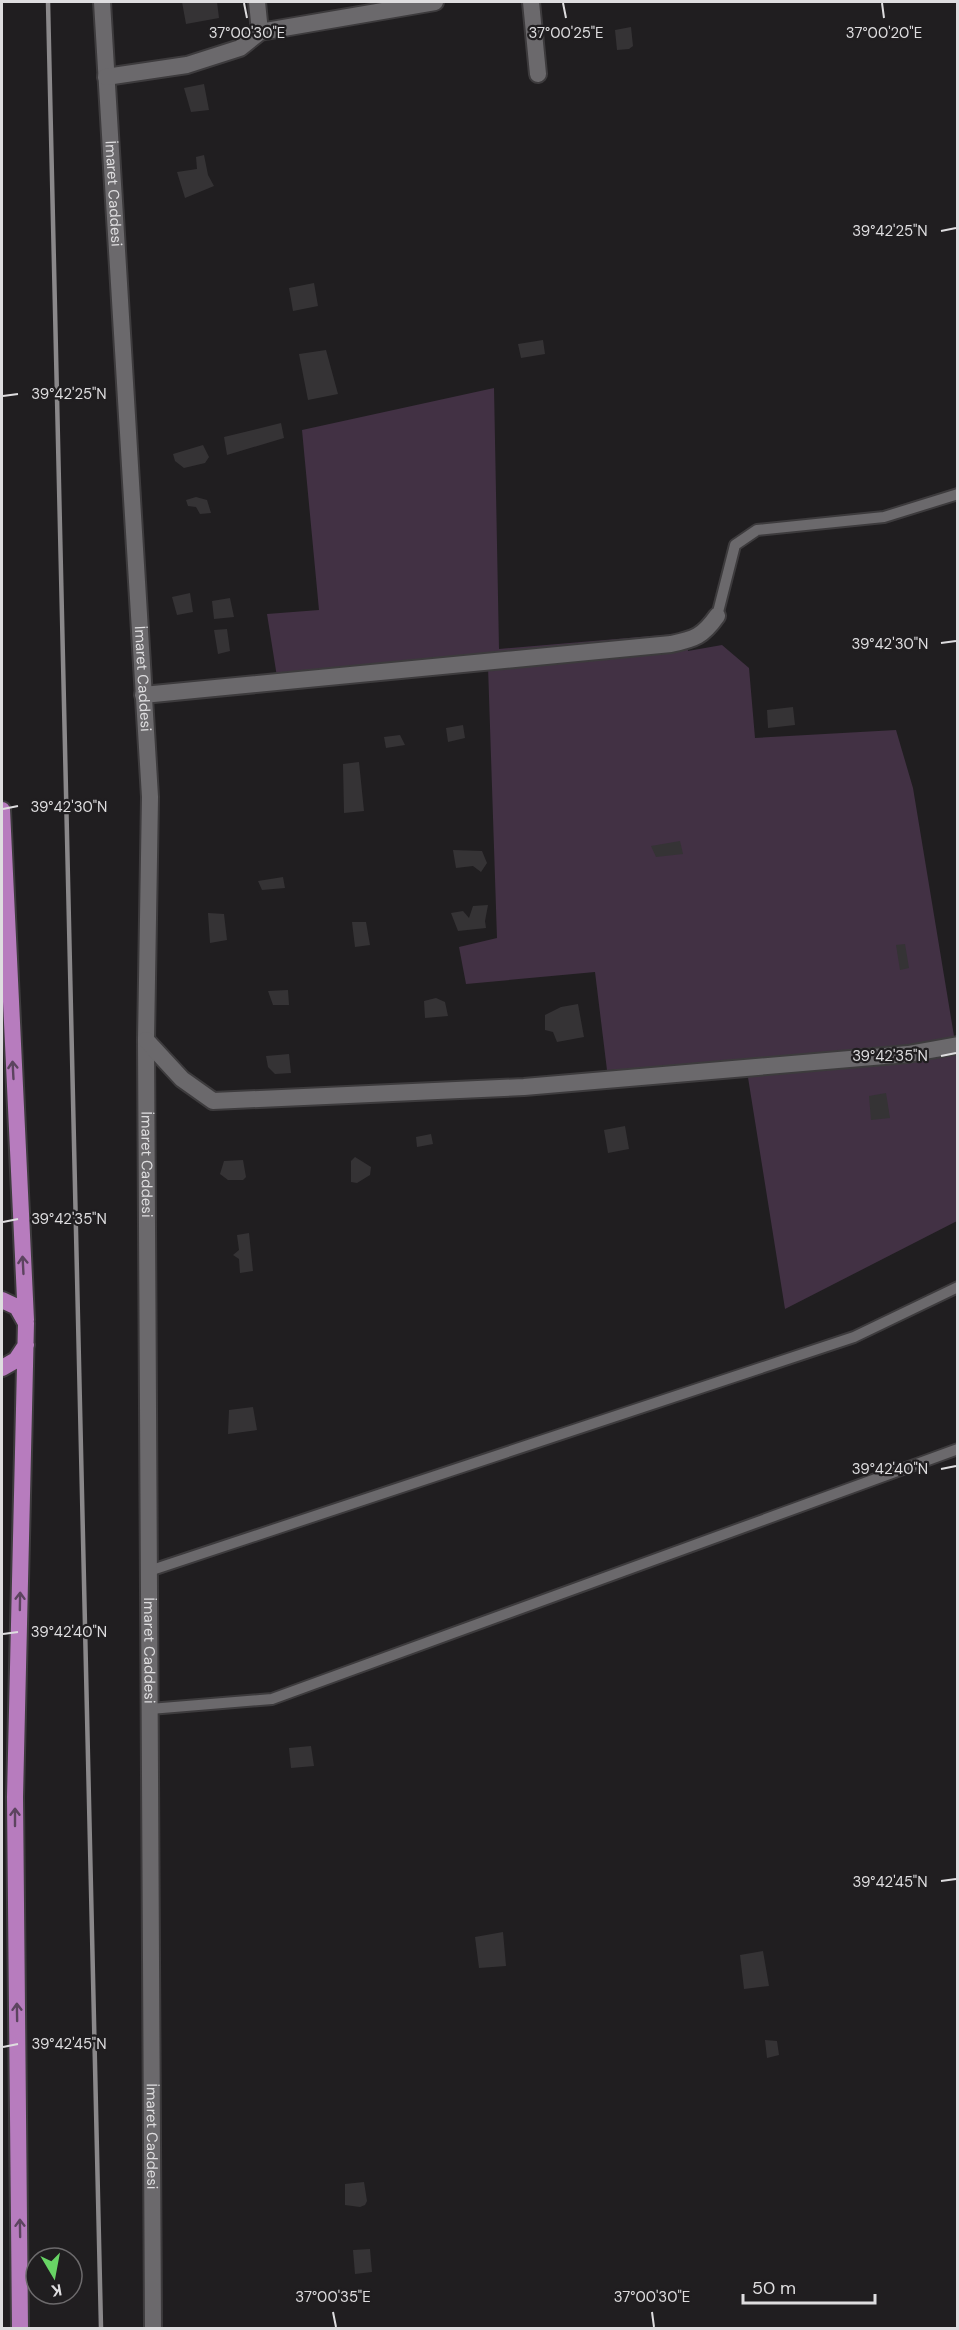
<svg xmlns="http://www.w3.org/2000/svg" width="959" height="2330" font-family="'DM Sans',sans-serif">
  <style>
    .green { fill: #423144 }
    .building { fill: #353335 }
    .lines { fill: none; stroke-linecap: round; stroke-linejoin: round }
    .service-casing { stroke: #3d3b3d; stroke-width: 14 }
    .minor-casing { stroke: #3d3b3d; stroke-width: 20 }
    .trunk-casing { stroke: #3d3b3d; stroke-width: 20 }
    .service { stroke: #6b696c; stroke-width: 10 }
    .minor { stroke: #6b696c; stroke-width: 16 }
    .trunk { stroke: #b77cbe; stroke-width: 16 }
    .rail { stroke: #8a888a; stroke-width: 4.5 }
    .oneway { stroke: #5c445f }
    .ticks { fill: none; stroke: #dedddf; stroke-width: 2 }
    .labels { text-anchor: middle; stroke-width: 4.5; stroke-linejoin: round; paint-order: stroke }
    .street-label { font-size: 15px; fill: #dedddf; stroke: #201e20 }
    .ticks-label { font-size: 15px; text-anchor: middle; fill: #dedddf; stroke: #201e20; stroke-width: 4.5; stroke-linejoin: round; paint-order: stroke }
  </style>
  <rect width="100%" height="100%" fill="#201e20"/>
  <path class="green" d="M494,388L499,649L687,633L688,651L722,645L749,668L755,738L896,730L913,788L955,1042H957V1221L785,1309L746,1065L607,1070L595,972L466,984L459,947L497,938L488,666L277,677L267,614L319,610L302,430Z"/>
  <path class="building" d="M182,2H217L219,18L186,24Z
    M631,27L633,46L629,49L617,50L615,30Z
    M204,84L209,110L191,112L184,88Z
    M204,155L208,175L214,186L185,198L177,172L197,169L196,157Z
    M314,283L318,306L293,311L289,288Z
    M543,340L545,354L521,358L518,344Z
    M326,350L338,394L308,400L299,354Z
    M281,423L284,438L227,455L224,437Z
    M203,445L209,457L205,463L184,468L175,461L173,454Z
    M196,497L207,500L211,513L200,514L196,507L188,506L186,500Z
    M190,593L193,612L177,615L172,597Z
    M230,598L234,617L214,619L212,601Z
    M227,629L230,651L218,654L214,630Z
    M793,707L795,725L768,728L767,710Z
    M463,725L465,738L448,742L446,728Z
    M400,735L405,745L386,748L384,737Z
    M359,762L364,811L344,813L343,764Z
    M680,841L683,854L656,857L651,846Z
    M453,850L482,851L487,863L481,872L473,866L456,868Z
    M283,877L285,888L262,890L258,881Z
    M488,905L485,921L486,928L458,931L451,913L463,911L469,918L473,906Z
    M208,913L224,914L227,940L210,943Z
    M352,922H366L370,945L355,947Z
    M905,944L909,968L900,970L896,945Z
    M288,990L289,1005H273L268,991Z
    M436,998L445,1002L448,1016L425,1018L424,1001Z
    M578,1004L584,1037L557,1042L553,1032L545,1030V1015L561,1007Z
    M289,1054L291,1073L275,1074L268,1067L266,1056Z
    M886,1093L890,1118L871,1120L869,1096Z
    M625,1126L629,1149L608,1153L604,1130Z
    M431,1134L433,1144L417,1147L416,1137Z
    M355,1157L371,1167L370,1175L357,1183L351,1182V1161Z
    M243,1160L246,1177L243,1180H228L220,1174L224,1161Z
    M249,1233L253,1271L240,1273L239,1259L233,1255L239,1250L237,1235Z
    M253,1407L257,1430L228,1434L229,1410Z
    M311,1746L314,1766L291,1768L289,1748Z
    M503,1932L506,1966L479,1968L475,1937Z
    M763,1951L769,1986L744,1989L740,1955Z
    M765,2040L777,2041L779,2055L767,2058Z
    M364,2182L367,2201L365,2205L360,2207L345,2205V2184Z
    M370,2249L372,2272L355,2274L353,2250Z"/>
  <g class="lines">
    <g class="service-casing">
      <path id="service" d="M717,616L735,545L757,530L884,517L958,494
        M149,1571L854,1337L958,1287
        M150,1709L272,1699L958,1449"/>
    </g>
    <g class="minor-casing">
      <g id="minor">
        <path id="s1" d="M102,2L150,797L146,1040L153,2328"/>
        <path d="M257,2L260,32"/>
        <path d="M531,2L538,74"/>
        <path d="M106,77L187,65L240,48L260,32L435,2"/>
        <path d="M143,695L671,644C695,639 703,636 717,616"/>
        <path d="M146,1040L182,1079L213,1101L524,1087L908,1054L958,1045"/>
      </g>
    </g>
    <g class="trunk-casing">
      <path id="trunk" d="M2,810L26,1320
        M2,1300L17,1307L26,1323L15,1797L20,2328
        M2,1368L16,1360L26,1345"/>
    </g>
    <use href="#service" class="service"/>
    <use href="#minor" class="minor"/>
    <use href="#trunk" class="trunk"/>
    <path class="rail" d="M48,2L101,2328"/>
  </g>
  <defs><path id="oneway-shaft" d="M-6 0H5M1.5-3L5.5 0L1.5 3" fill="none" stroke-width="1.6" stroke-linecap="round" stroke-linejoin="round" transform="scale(1.5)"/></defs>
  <g class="oneway">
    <use href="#oneway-shaft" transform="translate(13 1070) rotate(-93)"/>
    <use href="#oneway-shaft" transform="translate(23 1265) rotate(-93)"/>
    <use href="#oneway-shaft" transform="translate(20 1601) rotate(-89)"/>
    <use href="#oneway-shaft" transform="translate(15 1817) rotate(-90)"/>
    <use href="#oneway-shaft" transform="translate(17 2012) rotate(-91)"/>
    <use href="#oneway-shaft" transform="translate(20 2228) rotate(-91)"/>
  </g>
  <path class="ticks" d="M244,3L247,18M563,3L566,18M882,3L884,18M941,231L956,228M3,396L18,394M941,643L956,641M3,809L18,806M941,1056L956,1053M3,1222L18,1219M941,1469L956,1466M3,1634L18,1632M941,1881L956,1879M3,2047L18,2044M333,2312L336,2327M652,2312L654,2327"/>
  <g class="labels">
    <g class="street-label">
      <text dy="5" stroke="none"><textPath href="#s1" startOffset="192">İmaret Caddesi</textPath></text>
      <text dy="5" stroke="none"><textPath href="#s1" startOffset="678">İmaret Caddesi</textPath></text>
      <text dy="5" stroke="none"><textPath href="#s1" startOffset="1164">İmaret Caddesi</textPath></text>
      <text dy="5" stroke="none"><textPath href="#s1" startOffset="1650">İmaret Caddesi</textPath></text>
      <text dy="5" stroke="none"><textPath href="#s1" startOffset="2136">İmaret Caddesi</textPath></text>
    </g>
  </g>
  <g class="ticks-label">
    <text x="247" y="38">37°00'30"E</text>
    <text x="566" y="38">37°00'25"E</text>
    <text x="884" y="38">37°00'20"E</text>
    <text x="890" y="236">39°42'25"N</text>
    <text x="69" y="399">39°42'25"N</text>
    <text x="890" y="649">39°42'30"N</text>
    <text x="69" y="812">39°42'30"N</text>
    <text x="890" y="1061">39°42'35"N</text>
    <text x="69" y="1224">39°42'35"N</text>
    <text x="890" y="1474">39°42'40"N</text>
    <text x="69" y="1637">39°42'40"N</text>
    <text x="890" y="1887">39°42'45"N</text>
    <text x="69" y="2049">39°42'45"N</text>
    <text x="333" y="2302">37°00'35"E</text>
    <text x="652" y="2302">37°00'30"E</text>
  </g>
  <rect width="959" height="2330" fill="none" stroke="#dedddf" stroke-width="6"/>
  <g transform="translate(54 2276) rotate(170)"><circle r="28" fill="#201e20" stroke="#6c6a6c" stroke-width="1.5"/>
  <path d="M0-4.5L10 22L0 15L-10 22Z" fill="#68d465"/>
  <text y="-9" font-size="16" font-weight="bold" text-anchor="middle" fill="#dedddf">K</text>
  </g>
  <path d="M743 2294v9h132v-9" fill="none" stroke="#dedddf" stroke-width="3"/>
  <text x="752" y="2294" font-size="18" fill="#dedddf" stroke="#201e20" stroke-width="4.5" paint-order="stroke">50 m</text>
</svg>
